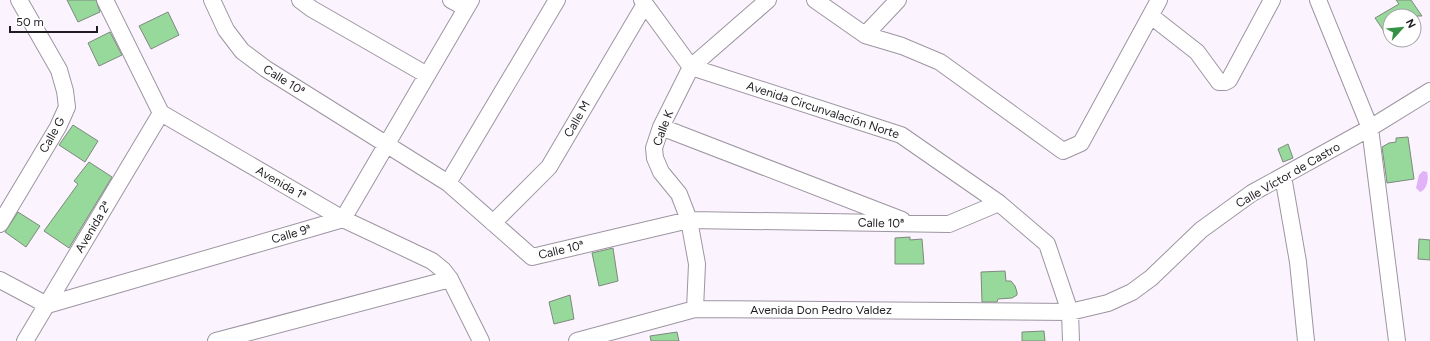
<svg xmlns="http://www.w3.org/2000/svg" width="1430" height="341" font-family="Figtree,sans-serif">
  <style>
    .water { fill: #e1b2f8 }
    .building { fill: #97d89b; stroke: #7e887e }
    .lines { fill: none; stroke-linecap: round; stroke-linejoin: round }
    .minor-casing { stroke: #9d95a1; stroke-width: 18 }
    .minor { stroke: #fff; stroke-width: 16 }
    .labels { text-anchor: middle; stroke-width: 4; stroke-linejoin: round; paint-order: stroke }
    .street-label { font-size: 12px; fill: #1f1c21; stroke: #fff }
  </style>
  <rect width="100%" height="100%" fill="#fbf4fe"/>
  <path class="water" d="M1423,171L1427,172C1429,178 1427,190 1420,192L1416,188L1419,175Z"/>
  <path class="building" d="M67,0H96L100,12L78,22Z
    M1396,0H1411L1422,16H1390V40L1375,18L1399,4Z
    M168,12L179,35L151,49L139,26Z
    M110,32L122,55L99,66L88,43Z
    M73,125L98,141L85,162L59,145Z
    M1408,137L1414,179L1387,183L1382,147L1389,143L1396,142V138Z
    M1288,144L1293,158L1283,162L1278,149Z
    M89,162L112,177L69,248L44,231L78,184L74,181Z
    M18,212L40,226L26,247L5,232Z
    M910,237V240L922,239L924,264H895V238Z
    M1419,239L1430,240V260L1418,259Z
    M613,248L618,281L599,286L592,253Z
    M1005,271L1006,281H1011L1015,286L1017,292V295L1012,298L998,299L997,302H982L981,272Z
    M570,295L574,319L554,324L549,302Z
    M1044,331L1045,341H1022V332Z
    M677,332L679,341H651L650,336Z"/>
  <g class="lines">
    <g class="minor-casing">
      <path id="minor" d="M105,0L161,113L343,219L432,261L443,270L450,279L481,341
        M212,0L226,30L242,51L266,69L448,183L532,257L689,220L949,224L999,203
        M300,0L312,9L427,75
        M451,0L466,8
        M642,0L691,67L901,135L999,203L1047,244L1070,312L1071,341
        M815,0L865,35L902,46L940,62L1063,151L1081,143L1159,0
        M1318,0L1370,128L1397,341
        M1151,16L1197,52L1219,82H1225L1229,80L1272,0
        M865,35L898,0
        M661,127L902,220
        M1283,176L1298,262L1306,341
        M448,183L557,0
        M493,223L549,167L645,4
        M0,224L58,127L67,107L65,91L59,70L19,0
        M0,280L47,305L343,219L471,0
        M695,309L697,264L689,220L679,194L661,172L655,158L654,148L661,127L691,67L768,0
        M25,341L161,113
        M216,341L450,279
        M577,341L695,309L1070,312L1108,303L1132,292L1151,278L1201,230L1252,193L1370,128L1430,91"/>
    </g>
    <use href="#minor" class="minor"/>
  </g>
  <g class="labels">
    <g class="street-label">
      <text transform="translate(284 80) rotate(32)" y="4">Calle 10ª</text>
      <text transform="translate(823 110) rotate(18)" y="4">Avenida Circunvalación Norte</text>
      <text transform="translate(577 119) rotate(-60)" y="4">Calle M</text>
      <text transform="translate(663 128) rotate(-69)" y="4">Calle K</text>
      <text transform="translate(52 135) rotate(-61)" y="4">Calle G</text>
      <text transform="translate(1288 175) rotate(-30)" y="4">Calle Víctor de Castro</text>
      <text transform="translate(281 183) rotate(30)" y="4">Avenida 1ª</text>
      <text transform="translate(881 223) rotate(1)" y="4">Calle 10ª</text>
      <text transform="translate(93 227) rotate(-59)" y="4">Avenida 2ª</text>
      <text transform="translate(291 234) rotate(-16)" y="4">Calle 9ª</text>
      <text transform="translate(561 250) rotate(-13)" y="4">Calle 10ª</text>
      <text x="821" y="314">Avenida Don Pedro Valdez</text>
    </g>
  </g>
  <g transform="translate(1402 28) rotate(63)"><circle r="19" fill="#ffffff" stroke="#a5a4a6"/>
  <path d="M0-3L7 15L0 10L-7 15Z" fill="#359143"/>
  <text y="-6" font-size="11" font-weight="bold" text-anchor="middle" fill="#1f1c21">N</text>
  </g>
  <path d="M10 26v6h87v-6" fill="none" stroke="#1f1c21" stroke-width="2"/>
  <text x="16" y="26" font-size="12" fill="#1f1c21" stroke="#ffffff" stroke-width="3" paint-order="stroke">50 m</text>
</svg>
